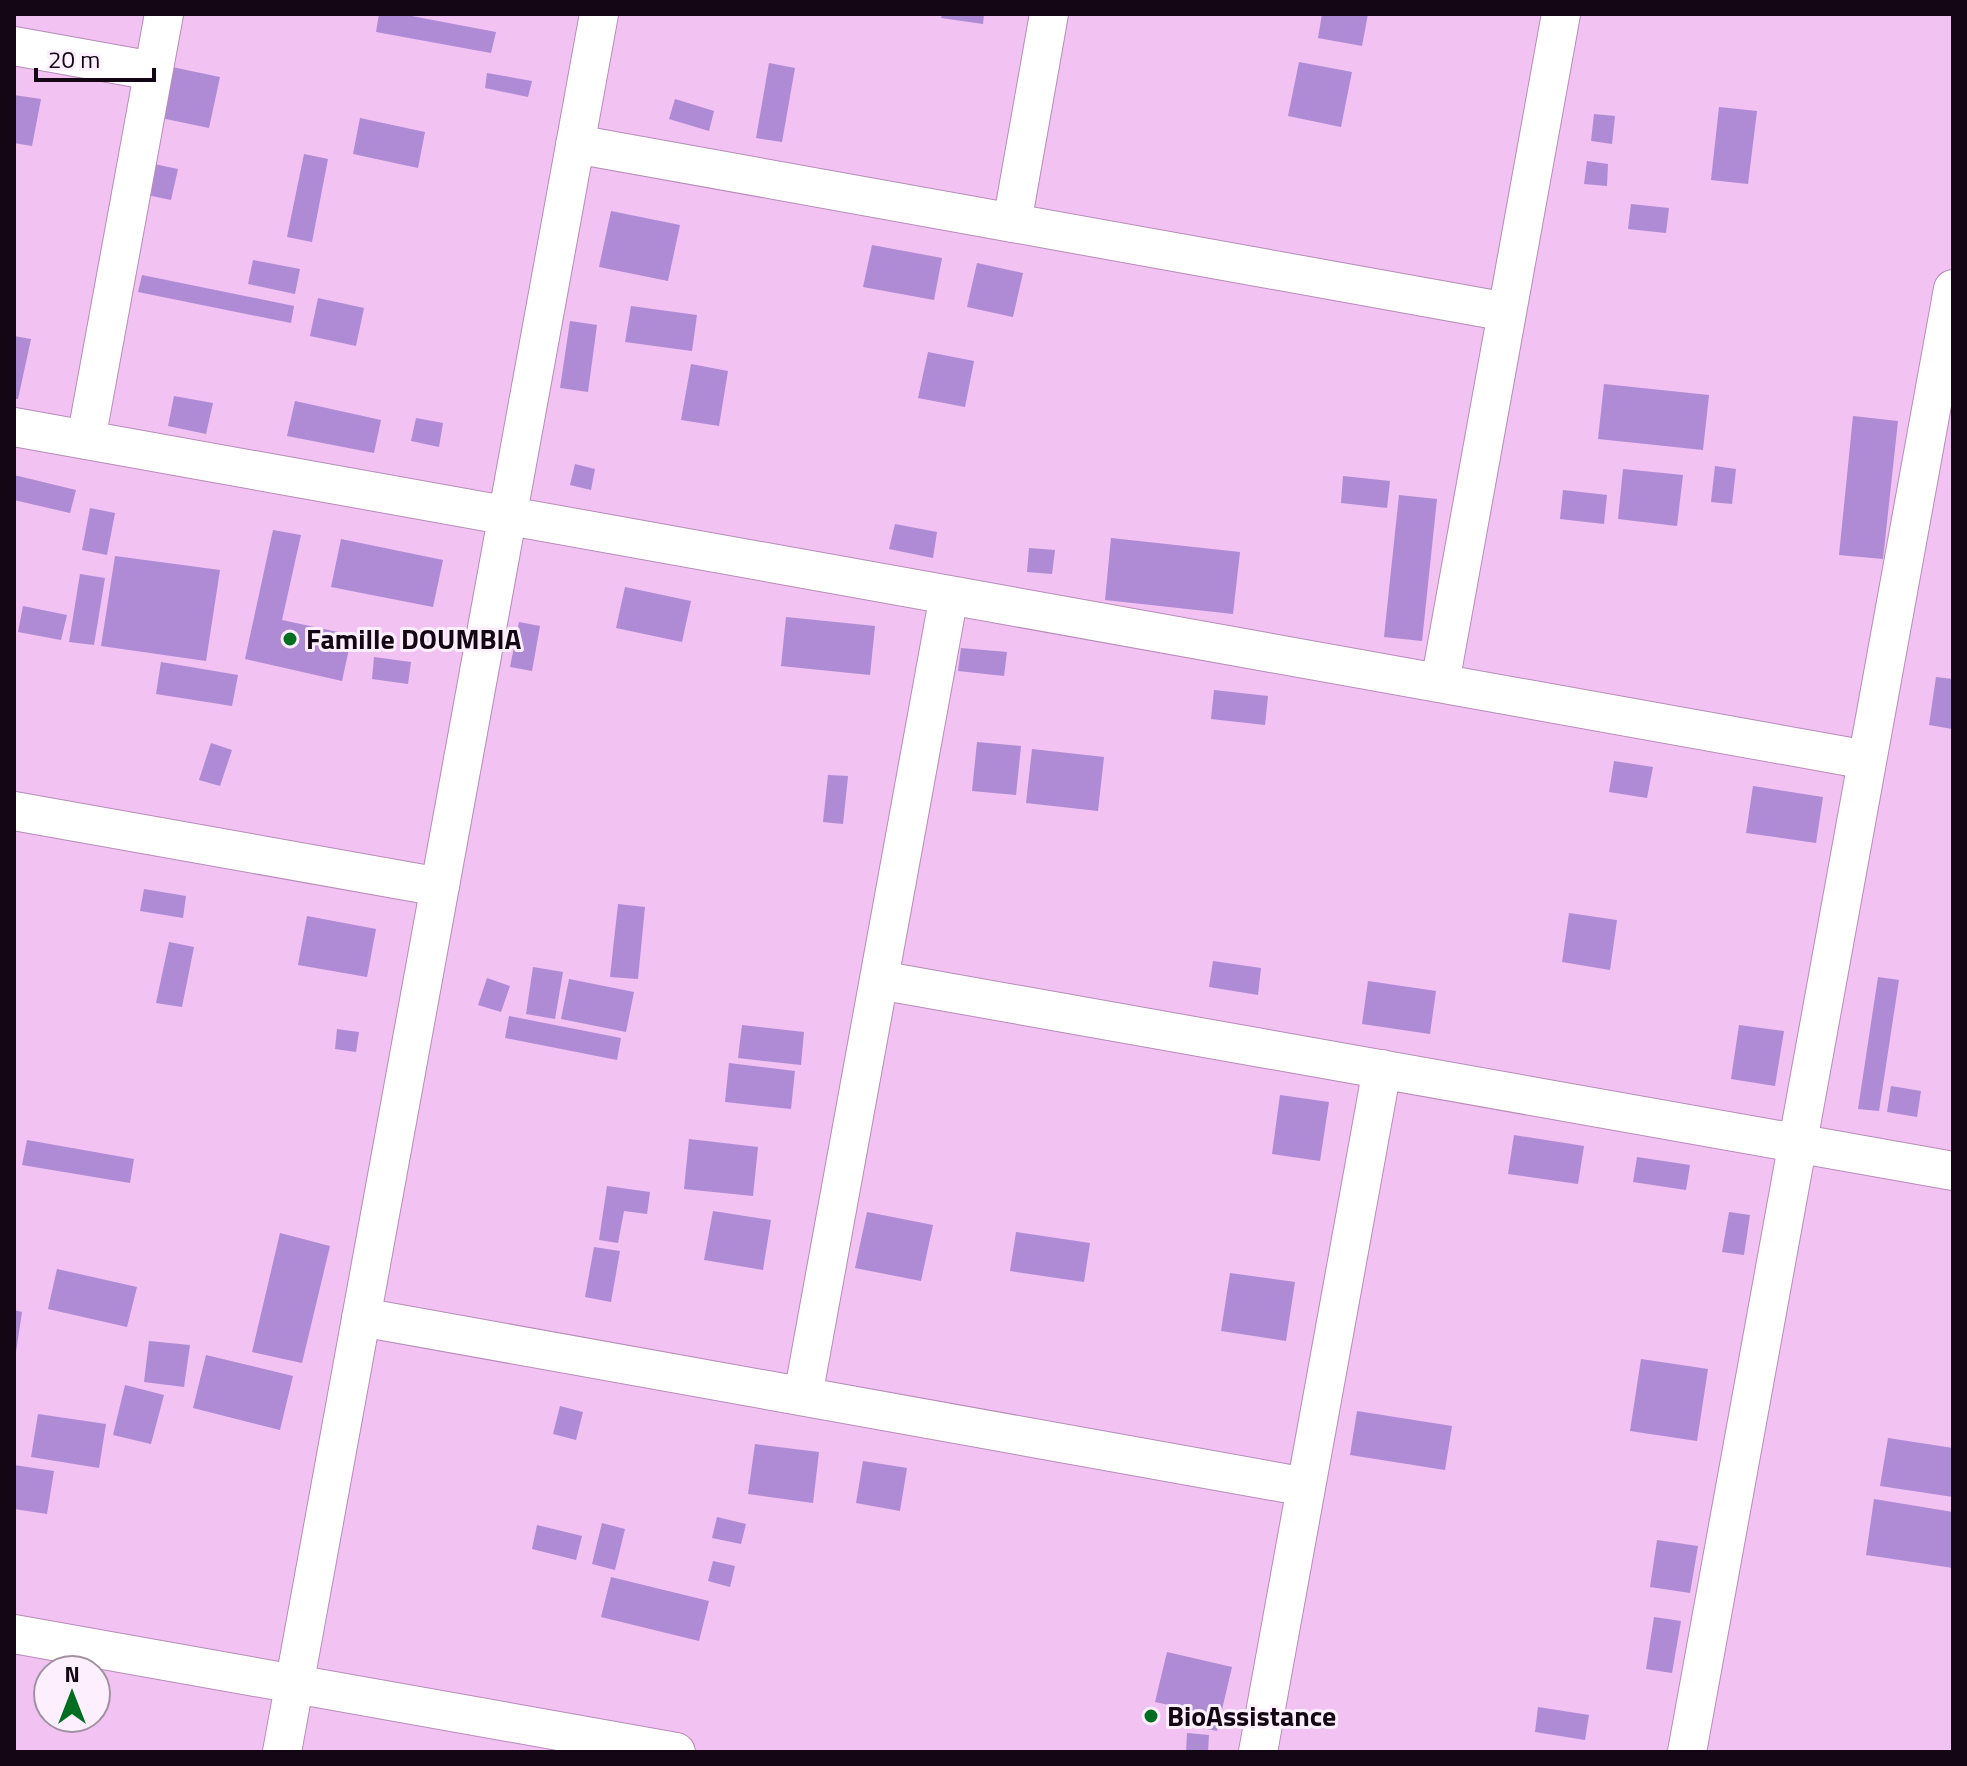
<svg xmlns="http://www.w3.org/2000/svg" width="1967" height="1766" font-family="'Titillium Web',sans-serif">
  <style>
    .building { fill: #ae8bd4 }
    .lines { fill: none; stroke-linecap: round; stroke-linejoin: round }
    .minor-casing { stroke: #b88bb9; stroke-width: 40 }
    .minor { stroke: #fff; stroke-width: 38 }
    .poi-dot { fill: #006e20; stroke: #feeffe; stroke-width: 3 }
    .labels { text-anchor: middle; stroke-width: 6; stroke-linejoin: round; paint-order: stroke }
    .poi-label { font-size: 28px; font-weight: bold; fill: #150616; stroke: #feeffe; text-anchor: start }
  </style>
  <rect width="100%" height="100%" fill="#f1c2f2"/>
  <path class="building" d="M379,14H401L496,32L491,53L376,32Z
    M942,14H984L983,24L941,18Z
    M1322,14H1368L1362,46L1318,38Z
    M1299,62L1352,72L1341,127L1288,116Z
    M769,63L795,68L782,142L756,138Z
    M172,67L220,77L209,128L161,118Z
    M487,73L532,81L528,97L485,88Z
    M14,95L41,99L32,146L14,143Z
    M675,99L714,111L709,131L669,119Z
    M1719,107L1757,111L1748,184L1711,180Z
    M1594,114L1615,116L1612,144L1591,141Z
    M360,118L425,132L418,168L353,154Z
    M304,154L328,159L312,242L287,237Z
    M1587,161L1608,164L1607,186L1584,184Z
    M154,164L178,169L171,200L147,195Z
    M1631,204L1669,208L1666,233L1628,229Z
    M611,211L680,225L668,281L599,267Z
    M872,245L942,258L934,300L863,287Z
    M253,260L300,269L295,294L248,284Z
    M977,263L1023,273L1013,317L967,307Z
    M142,275L294,306L291,323L138,292Z
    M318,298L364,308L356,346L310,336Z
    M631,306L697,315L692,351L625,342Z
    M570,321L597,325L588,392L560,388Z
    M14,336L31,339L18,399H14Z
    M928,352L974,361L965,407L918,398Z
    M691,364L728,371L719,426L681,420Z
    M1604,384L1709,395L1703,450L1598,439Z
    M174,396L213,403L206,434L168,426Z
    M295,401L381,420L374,453L287,436Z
    M1853,416L1898,421L1883,559L1839,555Z
    M416,418L443,423L439,447L411,441Z
    M575,464L595,469L591,490L570,485Z
    M1715,466L1736,469L1732,504L1711,502Z
    M1623,469L1683,475L1677,526L1618,519Z
    M14,475L76,490L70,513L14,500Z
    M1343,476L1390,481L1387,508L1341,503Z
    M1563,490L1607,495L1604,524L1560,519Z
    M1399,495L1437,499L1422,641L1384,637Z
    M90,508L115,513L107,555L82,550Z
    M895,524L937,532L933,558L889,549Z
    M273,530L301,535L282,620L352,635L342,681L245,659Z
    M1111,538L1240,552L1233,614L1105,600Z
    M341,539L443,560L433,607L331,587Z
    M1029,548L1055,550L1052,574L1027,572Z
    M115,556L220,570L206,661L101,646Z
    M80,574L105,578L94,645L69,642Z
    M625,587L691,601L682,642L616,628Z
    M23,606L67,615L61,640L18,632Z
    M786,617L875,626L870,675L781,666Z
    M519,622L540,626L532,671L510,667Z
    M961,648L1007,652L1004,676L958,671Z
    M374,657L411,662L408,684L372,679Z
    M161,662L238,675L232,706L156,694Z
    M1936,677L1953,679L1952,729L1929,725Z
    M1214,690L1268,696L1265,725L1211,719Z
    M977,742L1021,746L1016,795L972,791Z
    M211,743L232,750L220,786L199,780Z
    M1032,749L1104,757L1098,811L1026,803Z
    M1614,761L1653,767L1647,798L1609,792Z
    M828,775L848,776L843,824L823,822Z
    M1753,786L1823,797L1816,843L1746,833Z
    M144,889L186,896L183,918L140,911Z
    M618,904L645,907L638,979L610,977Z
    M1569,913L1617,920L1610,970L1562,962Z
    M307,916L376,929L367,977L298,965Z
    M169,942L194,947L182,1007L156,1003Z
    M1213,961L1261,968L1258,995L1209,987Z
    M533,967L563,972L555,1019L526,1014Z
    M1878,977L1899,980L1879,1111L1858,1109Z
    M487,978L510,986L501,1012L478,1005Z
    M569,979L634,992L626,1032L561,1019Z
    M1368,981L1436,991L1430,1034L1362,1024Z
    M509,1016L621,1038L617,1060L505,1038Z
    M742,1025L804,1032L801,1065L738,1058Z
    M1739,1025L1784,1031L1775,1086L1731,1079Z
    M337,1029L359,1032L356,1052L335,1049Z
    M729,1063L795,1071L791,1109L725,1102Z
    M1891,1086L1921,1091L1917,1117L1887,1112Z
    M1280,1095L1329,1102L1320,1161L1272,1154Z
    M1514,1135L1584,1146L1578,1184L1508,1174Z
    M689,1139L758,1147L753,1196L684,1189Z
    M27,1140L134,1159L130,1183L22,1165Z
    M1637,1157L1690,1165L1686,1190L1633,1182Z
    M607,1186L650,1192L647,1214L624,1211L618,1243L599,1240Z
    M713,1211L771,1220L763,1270L704,1260Z
    M867,1212L933,1225L921,1281L855,1268Z
    M1729,1212L1750,1215L1744,1255L1722,1252Z
    M1016,1232L1090,1243L1084,1282L1010,1271Z
    M280,1233L330,1246L302,1363L252,1352Z
    M594,1247L620,1251L611,1302L585,1297Z
    M57,1269L137,1287L127,1327L48,1309Z
    M1230,1273L1295,1282L1286,1341L1221,1331Z
    M14,1310L22,1312L16,1352H14Z
    M149,1341L190,1345L184,1387L144,1382Z
    M206,1355L293,1376L280,1430L193,1408Z
    M1641,1359L1708,1369L1697,1441L1630,1431Z
    M125,1385L164,1395L151,1444L113,1435Z
    M560,1406L583,1412L576,1440L553,1434Z
    M1357,1411L1452,1426L1445,1470L1350,1455Z
    M38,1414L106,1424L99,1468L31,1457Z
    M1888,1438L1953,1448V1497L1880,1486Z
    M755,1444L819,1452L813,1503L748,1494Z
    M863,1461L907,1468L900,1511L856,1503Z
    M14,1465L54,1471L47,1514L14,1509Z
    M1874,1499L1953,1512V1568L1866,1555Z
    M717,1517L746,1524L741,1544L712,1538Z
    M602,1523L625,1529L615,1570L592,1564Z
    M537,1525L582,1536L576,1560L532,1549Z
    M1657,1540L1698,1546L1690,1593L1650,1587Z
    M713,1561L735,1566L730,1587L708,1581Z
    M611,1577L709,1601L699,1641L601,1617Z
    M1654,1617L1681,1621L1672,1673L1646,1669Z
    M1167,1652L1232,1667L1217,1731L1183,1724L1187,1709L1155,1702Z
    M1538,1707L1589,1715L1585,1740L1535,1732Z
    M1187,1733L1209,1735L1208,1752H1186Z"/>
  <g class="lines">
    <g class="minor-casing">
      <path id="minor" d="M14,46L153,71
        M575,144L1507,312
        M1012,223L1049,14
        M14,427L1867,760
        M86,440L164,14
        M1440,683L1561,14
        M14,811L440,887
        M879,980L1953,1171
        M361,1317L1306,1487
        M803,1396L949,595
        M14,1634L676,1752
        M282,1752L599,14
        M1258,1752L1382,1069
        M1687,1752L1953,289"/>
    </g>
    <use href="#minor" class="minor"/>
  </g>
  <g class="poi-dot">
    <circle cx="290" cy="639" r="8"/>
    <circle cx="1151" cy="1716" r="8"/>
  </g>
  <g class="labels">
    <g class="poi-label">
      <text x="306" y="649">Famille DOUMBIA</text>
      <text x="1167" y="1726">BioAssistance</text>
    </g>
  </g>
  <rect width="1967" height="1766" fill="none" stroke="#150616" stroke-width="32"/>
  <g transform="translate(72 1694)"><circle r="38" fill="#feeffe" stroke="#a192a1" stroke-width="2"/>
  <path d="M0-6L14 30L0 20L-14 30Z" fill="#006e20"/>
  <text y="-12" font-size="22" font-weight="bold" text-anchor="middle" fill="#150616">N</text>
  </g>
  <path d="M36 68v12h118v-12" fill="none" stroke="#150616" stroke-width="4"/>
  <text x="48" y="68" font-size="24" fill="#150616" stroke="#feeffe" stroke-width="6" paint-order="stroke">20 m</text>
</svg>
